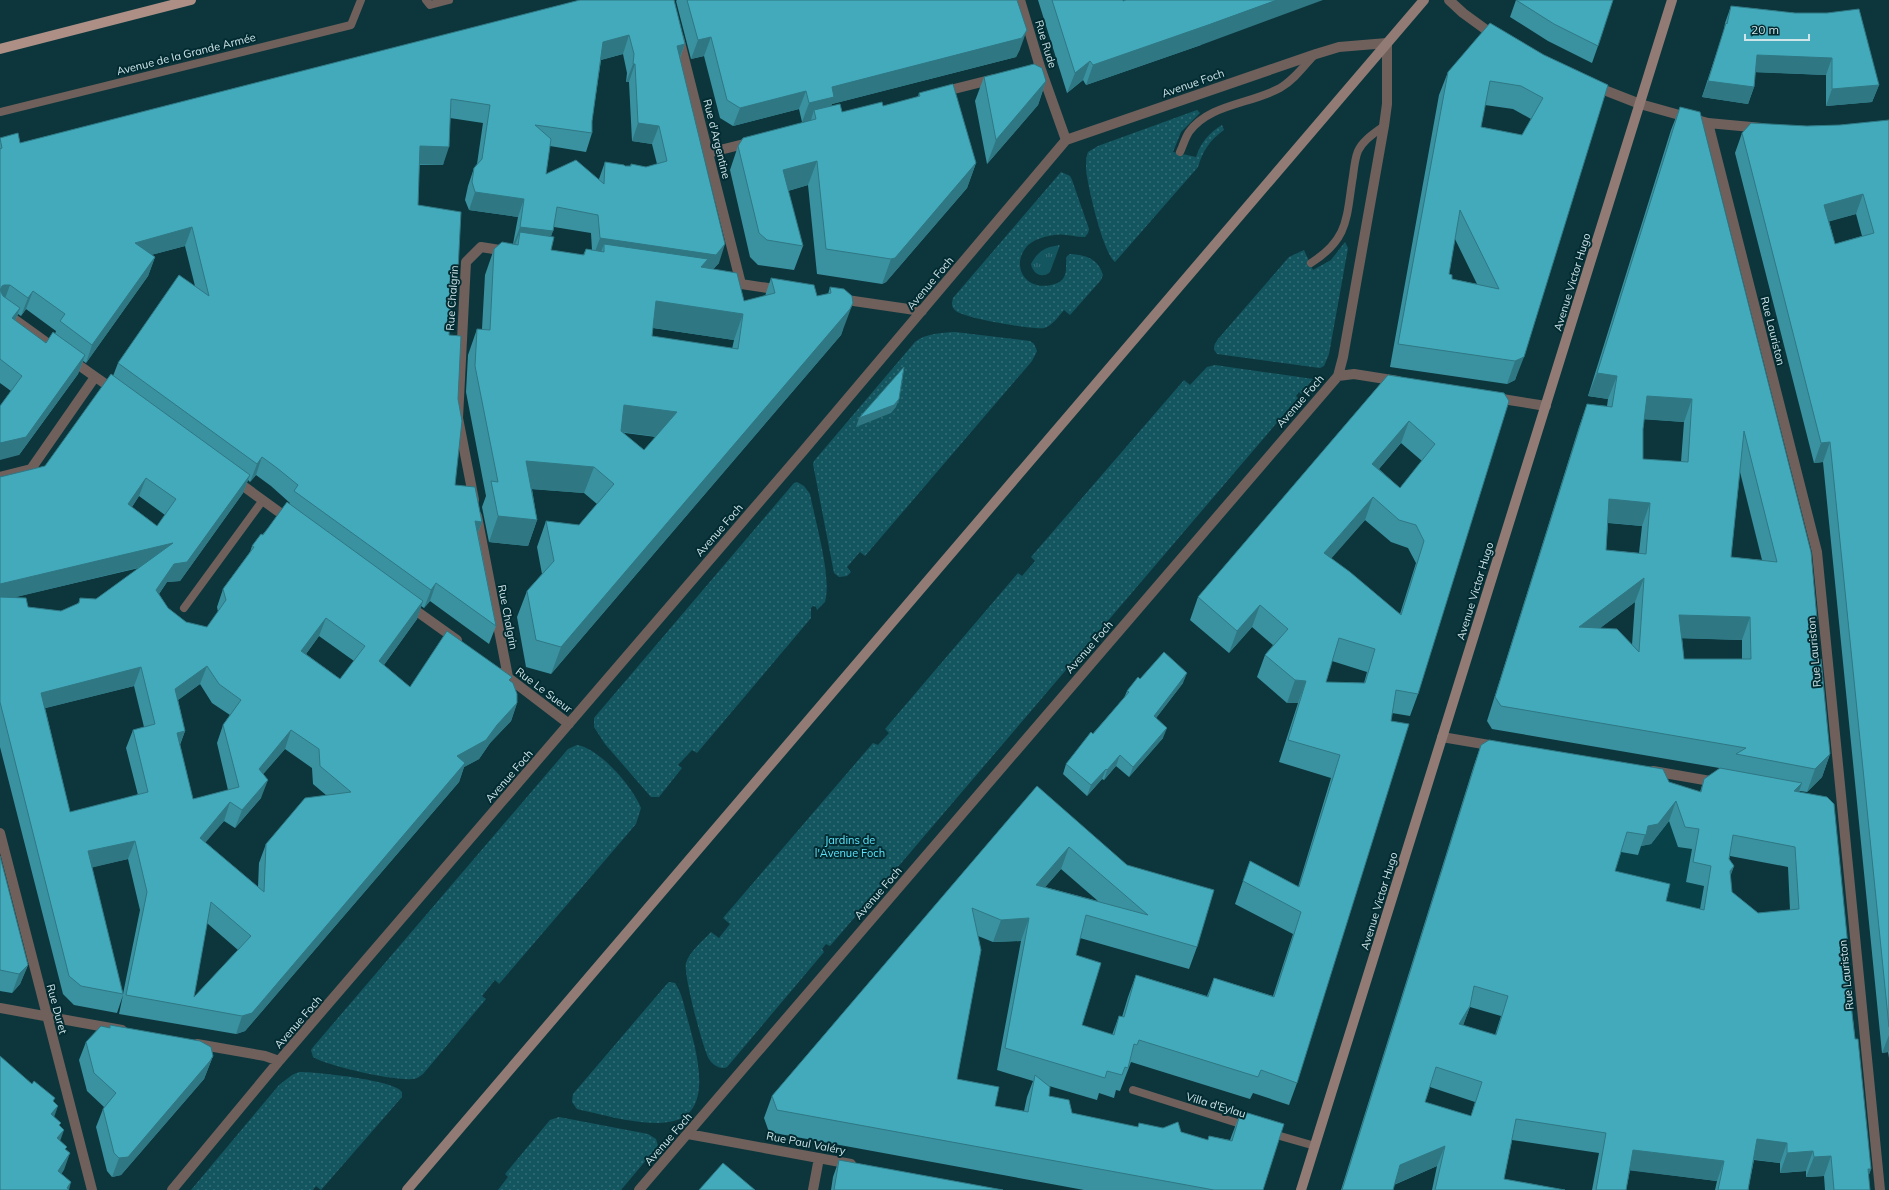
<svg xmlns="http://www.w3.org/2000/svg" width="1889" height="1190" font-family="Mulish,sans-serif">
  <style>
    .built { fill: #094149 }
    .grass { fill: url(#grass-tufts) }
    .park { fill: url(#park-dots) }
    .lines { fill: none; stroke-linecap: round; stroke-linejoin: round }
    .service { stroke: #6f605c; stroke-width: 8 }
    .pedestrian { stroke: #6f605c; stroke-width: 10 }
    .minor { stroke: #6f605c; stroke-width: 10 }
    .secondary { stroke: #927b74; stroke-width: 10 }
    .primary { stroke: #ad8f86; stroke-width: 10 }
    .wall { fill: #3a92a1; fill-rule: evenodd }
    .shaded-wall { fill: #2f7783 }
    .building { fill: #43aabb; stroke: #2f7783; fill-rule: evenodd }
    .labels { text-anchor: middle; stroke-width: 4; stroke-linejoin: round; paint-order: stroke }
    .street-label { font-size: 11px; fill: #d0e5e9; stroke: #022c32 }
    .park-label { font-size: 11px; fill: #5ee5fc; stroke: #022c32 }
  </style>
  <defs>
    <pattern id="grass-tufts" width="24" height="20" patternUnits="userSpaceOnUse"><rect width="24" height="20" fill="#145660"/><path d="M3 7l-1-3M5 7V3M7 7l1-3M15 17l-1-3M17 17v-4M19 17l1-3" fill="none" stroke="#356e77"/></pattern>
    <pattern id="park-dots" width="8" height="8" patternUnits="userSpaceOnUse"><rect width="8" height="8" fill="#145660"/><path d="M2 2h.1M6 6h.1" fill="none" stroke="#356e77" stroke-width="1.8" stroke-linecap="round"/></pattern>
  </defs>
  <rect width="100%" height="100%" fill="#0d363c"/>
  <path class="built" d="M1718,800L1704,886L1685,1004L1597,924L1624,837Z"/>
  <path class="grass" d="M1060,245L1050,272C1042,279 1033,274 1031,264C1038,251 1045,247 1060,245Z"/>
  <path class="park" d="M1197,110L1200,113L1181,132L1173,152L1196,157C1201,142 1209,133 1222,125L1224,130C1210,140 1203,150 1198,167L1115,262C1103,253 1087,184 1086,168C1086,162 1086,157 1088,152L1098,146Z
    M1061,172L1070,176L1072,180L1089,229L1088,233L1085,237C1074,237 1065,233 1054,235C1046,236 1035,239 1028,245C1010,264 1024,291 1051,285C1057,284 1063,281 1065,275C1067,269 1065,262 1067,256L1070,254C1085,255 1098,258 1103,275L1101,280L1070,315L1064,310C1058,317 1053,325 1044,328C1033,330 964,318 956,311C953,309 952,306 952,303L953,298Z
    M1345,242L1348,248L1329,354L1324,366L1320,368L1217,354C1212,348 1214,345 1218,339L1289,257L1304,250L1313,270L1331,260Z
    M955,332L1030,341L1034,344L1037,351L1032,361L865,556L860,552L847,567L851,572L847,576L839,577L834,573L813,464L814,461L915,342C926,333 942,333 955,332Z
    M1215,365L1313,379L1301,394L1299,392L1296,396L1298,398L891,875L830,946L826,944L822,949L824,952L727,1067C720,1070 713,1065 709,1059C703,1049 683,973 686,963C689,952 703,941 711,932L719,938L730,924L723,918L873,743L878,745L889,733L885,729L1018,573L1022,576L1035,561L1031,557L1184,380L1190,385L1207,367Z
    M797,482L804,486L810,494C815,521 832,577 825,602L817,610L816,607L813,606L811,608V618L697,753L692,750L678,765L682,768L659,797H651L605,744L594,727V718L794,483Z
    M577,745C599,748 633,787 641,808L636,824L499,984L495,980L482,996L486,999L423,1074C419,1077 416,1079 412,1079C394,1081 328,1066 313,1057L311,1050L314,1046L568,749Z
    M669,982L675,983C682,993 684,1006 687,1017C694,1043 714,1104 680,1119C653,1130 605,1115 577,1109L572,1102L573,1094L666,985Z
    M299,1072C316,1072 395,1080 402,1092V1097L321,1190L316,1186L313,1190H191L279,1085L292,1075Z
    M559,1117L648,1134L656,1139L658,1146L621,1190H498L508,1177L505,1174L550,1120Z"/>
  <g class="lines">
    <path class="service" d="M426,0L430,5L449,0
      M0,112L351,25L361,0
      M1180,152C1183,146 1185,138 1189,132C1209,104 1251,104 1280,88C1294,80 1304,66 1315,54
      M1311,263C1350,238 1346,217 1353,176C1354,168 1355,158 1358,151C1363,140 1375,133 1384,126
      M184,608L263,500
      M1133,1090L1247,1126
      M1270,1133L1315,1146"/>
    <path class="pedestrian" d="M1442,737L1495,746"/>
    <path class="minor" d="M1020,0L1040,67L1066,140
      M1449,0L1463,13L1496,37
      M679,38L741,284
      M1594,86L1640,104L1708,123L1762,128
      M942,92L994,79
      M1708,123L1817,552L1880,1190
      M708,153L752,142
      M728,282L781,290
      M840,299L922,311
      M0,309L57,350
      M70,359L114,390
      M1338,376L1354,374L1398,381
      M1496,398L1546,406
      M0,477L31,469L95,377
      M235,480L290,520
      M474,500L458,418L466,262L481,247L506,251
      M477,516L508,677
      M408,605L457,640
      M502,673L569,724
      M1653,771L1716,782
      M0,833L92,1190
      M0,1008L122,1030
      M197,1044L265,1056L279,1061
      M688,1134L851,1164
      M172,1190L279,1061L804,450L1066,140L1316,54L1339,47L1387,43V104L1384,126L1343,357L1338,376L639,1190
      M813,1190L819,1158"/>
    <path class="secondary" d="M407,1190L1424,0
      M1301,1190L1672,0"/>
    <path class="primary" d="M0,49L191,0"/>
  </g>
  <path class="wall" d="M580,0L685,44L680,58L719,263L713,269L744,301L765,296L771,278L817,296L828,294L830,287L843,329L841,335L551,674L526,667L517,617L527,591L542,574L537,547L546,521L579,525L597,504L584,493L532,489L537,520L528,546L489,542L482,507L486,496L466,392L468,355L477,329H482L485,275L494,249L513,244L518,217L469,210L465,200L468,186L474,168L477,164L483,123L450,118L443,165H419L418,205L450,308L449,335L458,399L455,485L482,522L478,533L496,626L489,644L430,601L424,608L421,606L417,619L384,665L410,687L510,681L517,703L511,721L490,743L479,759L464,767L459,782L245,1031L236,1034L119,1014L123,995L117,1013L74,1005L63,994L0,747V477L45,466L113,376L118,363L195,286L185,246L151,255L155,257L148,276L86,363L83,361L78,374L19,455L0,406L11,391L0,383V138L20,143ZM623,54L627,73L626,82H629L632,141L652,144L657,164L646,167L631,164L630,166H625L605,162L599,179L546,174L550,146L586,152L592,133V121L601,60ZM554,227L591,233L592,250L586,249L583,255L551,250V236ZM26,309L56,331L55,334L46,343L15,321L18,314L21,316ZM653,328L734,340L732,349L652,336ZM622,432L625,433L656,437L644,450ZM256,475L271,486L290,503V504L252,546L250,552L223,589L217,607L218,612L207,627L186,622L168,608L159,594L167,582L180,581L243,493L248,480L250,482ZM139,496L165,515L157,526L132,507ZM139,568L96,599L80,598L78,604L61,611L28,607L15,597ZM319,636L354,661L340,679L306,654ZM200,684L212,703L230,715L223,725L217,743L228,790L193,799L180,745L185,731L178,700ZM134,686L144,727L133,730L126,748L138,795L70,812L45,708ZM285,749L312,768L313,784L326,795L266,844L259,863L258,887L205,842L224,821L235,828L261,798L263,774ZM128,859L140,910L123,994L92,867ZM207,923L238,950L194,997Z
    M677,0H1017L1020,49L1016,57L832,104L831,106L842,112L883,106L918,97L919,93L976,163L967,188L886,282L882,284L817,274L808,185L788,191L803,246L794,270L758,265L750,257L730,170L738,146L810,121L811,120L802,122L799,109L733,126L720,118L704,56L691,59L676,1Z
    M1038,0H1123V1L1201,45L1086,85L1083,80L1067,93Z
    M1516,0L1598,46L1592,63L1548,41L1510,17Z
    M1731,6L1795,13L1879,85L1872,102L1826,106V75L1755,72L1754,87L1748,104L1702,97L1724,30L1725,23Z
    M1544,55L1608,85L1515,380L1507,384L1390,367L1439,95L1448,72ZM1485,105L1513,109L1531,119L1522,135L1481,127ZM1455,239L1477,284L1452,279L1449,274Z
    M984,77L1046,81L1038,105L987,164L975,101Z
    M1680,107L1817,619L1814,627L1811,639L1830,754L1822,777L1807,792L1800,791L1799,792L1852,987L1850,995L1871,1169L1868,1177L1870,1190H1825L1824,1176L1806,1177V1171L1780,1173V1163L1754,1160L1748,1190H1749H1715L1717,1181L1630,1170L1626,1190H1592L1599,1153L1512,1140L1504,1179L1565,1190H1432L1437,1166L1394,1185L1393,1190H1341L1474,765L1481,745L1669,782L1700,792L1704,779L1731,770L1492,729L1487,721L1579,427L1587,404L1607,406L1608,399L1588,396L1671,130ZM1644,419L1684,422L1681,462L1643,459V429ZM1740,472L1762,560L1731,557ZM1608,523L1642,526L1639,553L1606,550ZM1635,602L1632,645L1600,628ZM1682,638L1742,640V659H1684ZM1669,821L1678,847L1692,849L1686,882L1704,886L1700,909L1666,901L1615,871L1621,852L1638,855L1641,846L1651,844ZM1730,856L1788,867L1790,910L1758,913L1732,892L1730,876L1734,866L1729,859ZM1470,1007L1501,1016L1495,1035L1463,1025ZM1430,1087L1475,1102L1471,1116L1425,1102Z
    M1889,121V1058L1888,1052L1882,1053L1823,462L1814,463L1735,153L1742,133L1807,126L1840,125ZM1856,214L1862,236L1835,244L1829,221Z
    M1388,375L1504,393L1418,694L1410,716L1392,713L1297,1083L1289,1105L1253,1093L1250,1099L1131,1062L1120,1091L1116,1090L1114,1098L1099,1093L1097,1100L1049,1086V1096L1072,1113L1137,1127L1181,1132L1208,1140L1209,1136L1230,1140L1241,1111L1263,1190H1084L769,1132L764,1118L772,1096L1037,786L1197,947L1189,969L1080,938L1076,955L1082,1025L1112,1035L1119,1016L1122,1017L1128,997L1136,975L1207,996L1214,978L1273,996L1293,934L1235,904L1250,861L1298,887L1331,778L1279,762L1298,703H1287L1257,677L1265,655L1273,645L1252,627L1229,653L1190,620L1198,597ZM1401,443L1422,461L1400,488L1379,469ZM1365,520L1391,542L1408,548L1416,563L1400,614L1331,558ZM1332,661L1367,672L1364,683L1326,682ZM1061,869L1098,901L1045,887ZM978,936L993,942L1021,941L997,1070L1033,1081L1027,1097L1024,1111L995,1106L957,1079Z
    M1140,679L1183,683L1156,718L1163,738L1129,777L1116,766L1104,780L1102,779L1087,796L1063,774L1066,764L1124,698L1127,691Z
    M0,856L28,965L20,984L12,993L0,991Z
    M110,1025L213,1056L204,1079L121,1175L112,1177L107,1171L96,1127L103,1109L104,1107L87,1091L79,1060L86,1042L109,1028Z
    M839,1160L1003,1190H831L833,1177Z"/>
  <path class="shaded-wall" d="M1277,0H1323L1201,45L1086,85L1093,65Z
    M1027,30L1020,49L1016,57L832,104L828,115L814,110L811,120L802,122L809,103L832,87Z
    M629,35L623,54L596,61L603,42Z
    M711,37L704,56L691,59L698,40Z
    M685,44L678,62L677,46Z
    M1757,55L1832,58L1826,75L1751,72Z
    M1090,61L1083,80L1067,93L1075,73Z
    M633,64H635L629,82H626Z
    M1046,81L1038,105L987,164L996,140Z
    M1708,81L1754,87L1748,104L1702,97Z
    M1879,85L1872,102L1826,106L1832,89Z
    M806,91L799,109L733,126L740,108Z
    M638,123L659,126L652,144L632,141Z
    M420,146L449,147L443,165L413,164Z
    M817,161L808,185L774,195L783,170Z
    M976,163L967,188L886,282L882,284L891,259Z
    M475,192L524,199L518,217L469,210Z
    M1863,194L1856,214L1817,225L1824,205Z
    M192,227L185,246L128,261L135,243Z
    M520,227L553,231L546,250L520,232L515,245H513Z
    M600,238L725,244L719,263L709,274L604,252V244L599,258L593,257Z
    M155,257L148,276L86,363L92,345Z
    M4,285H10L3,304L0,291L2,286Z
    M451,289L457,290L450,308L444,307Z
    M33,291L26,309L21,316L28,298Z
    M656,301L743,314L734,340L647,327Z
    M853,303L841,335L551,674L561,647Z
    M20,308L13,326L12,318Z
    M85,355L78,374L19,455L0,460V443Z
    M1524,357L1515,380L1507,384L1515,361Z
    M1597,373L1617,376L1608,399L1588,396Z
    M1647,396L1692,399L1684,422L1639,419Z
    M899,399L896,407L891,413L856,427L859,418Z
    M624,405L677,412L667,438L614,431Z
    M1409,421L1401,443L1364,486L1372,464Z
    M1830,442L1823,462L1814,463L1821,443Z
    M262,457L256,475L250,482L257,464Z
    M526,461L594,467L584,493L517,488Z
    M250,475L243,493L180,581L167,582L149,608L156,590L174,564Z
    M146,478L139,496L121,523L128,504Z
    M1373,497L1365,520L1316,576L1324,553Z
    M1609,499L1650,503L1642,526L1601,522Z
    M498,516L537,520L528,546L489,542Z
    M475,521L482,522L475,540Z
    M173,543L166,561L0,601V584Z
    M1644,578L1635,602L1571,650L1579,627Z
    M436,583L430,601L424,608L431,590Z
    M423,601L417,619L373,680L379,661Z
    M1260,605L1252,627L1229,653L1237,631Z
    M1679,615L1750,617L1742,640L1670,638Z
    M326,618L319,636L295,669L301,651Z
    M1813,619H1817L1813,631L1815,630L1806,654Z
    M207,666L200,684L168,707L175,689Z
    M141,667L134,686L34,711L41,693Z
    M1187,673L1183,683L1150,726L1154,716Z
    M1295,680L1306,681L1298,703H1287Z
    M517,703L511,721L490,743L479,759L464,767L459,782L245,1031L236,1034L242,1016L457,756L497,725Z
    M1167,728L1163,738L1129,777L1133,767Z
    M291,730L285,749L252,787L259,769Z
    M185,731L178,749L177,733Z
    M1830,754L1822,777L1807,792L1815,769Z
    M1120,755L1116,766L1104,780L1107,770Z
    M1106,769L1102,779L1087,796L1091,785Z
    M268,780L261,798L235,828L242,810Z
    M1802,783L1795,803L1794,791Z
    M1676,801L1669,821L1651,844L1641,846L1648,826Z
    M230,802L224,821L194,856L200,838Z
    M135,841L128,859L82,870L88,851Z
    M1069,847L1061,869L1028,907L1036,885Z
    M1734,866L1727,886L1730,871Z
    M1029,918L1021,941L993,942L1001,920Z
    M28,965L20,984L12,993L19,974Z
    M1849,987H1852L1845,1007Z
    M1470,1006L1463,1026L1459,1024Z
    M1889,1035V1051L1888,1052L1882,1053Z
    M213,1056L204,1079L121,1175L112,1177L119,1158Z
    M58,1106L52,1123L51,1114Z
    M64,1130L58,1147L57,1138Z
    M1757,1139L1787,1143L1780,1163L1750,1159Z
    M1445,1146L1437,1166L1393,1185L1400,1165Z
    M1633,1150L1724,1161L1717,1181L1626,1170Z
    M1813,1151L1806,1171L1780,1173L1787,1153Z
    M70,1153L64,1170L52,1188L58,1171Z
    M1831,1156L1824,1176L1806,1177L1814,1157Z
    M1868,1169H1871L1864,1189Z
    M71,1182L69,1190L67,1188Z"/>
  <path class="building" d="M580,0H674L685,44L677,46L725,244L716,255L600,238L598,215L557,207L553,231L520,227L524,199L475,192L472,182L474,168L482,159L490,105L451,99L449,147L420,146L418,205L461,212L457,290L451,289L449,335L461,336L458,399L462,421L455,485L475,487L482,522L475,521L496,626L436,583L431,590L294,491L298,485L277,468L262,457L257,464L118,363L179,275L209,296L192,227L135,243L155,257L92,345L60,321L65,314L33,291L28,298L10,285H4L2,286L0,290L3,296L20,308L12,318L46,343L53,332L85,355L26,437L0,443V406L22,376L0,359V149L2,148L0,138L18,133L20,143ZM629,35L634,54L633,64H635L638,123L659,126L667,161L646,167L631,164V166H625L624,165L605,162L604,184L576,160L546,174L551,139L535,125L592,133V121L603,42Z
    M687,0H1017L1027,30L1022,38L832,87L834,97L809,103L806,91L740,108L727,100L711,37L698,40Z
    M1052,0H1123V1L1126,0H1277L1208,25L1093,65L1090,61L1075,73Z
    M1516,0H1613L1598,46L1554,24Z
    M1731,6L1795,13H1827L1859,9L1879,85L1832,89V58L1757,55L1754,87L1708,81L1726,23L1727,24Z
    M1490,23L1544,55L1608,85L1524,357L1515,361L1398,344L1448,72ZM1490,81L1521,86L1543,98L1522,135L1481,127ZM1460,210L1499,289L1452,279V275L1449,274Z
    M1034,64L1042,68L1046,81L996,140L984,77Z
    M953,84L976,163L895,258L891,259L826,249L817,161L783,170L803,246L767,240L759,233L738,146L743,138L816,119L814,110L840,104L842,112L882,102L883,106L920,96L919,93Z
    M1680,107L1700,112L1811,552L1817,619H1813L1815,630L1812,632L1810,636L1811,639L1816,641L1818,660L1821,659L1830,754L1815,769L1736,754L1746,748L1501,706L1495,697L1587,404L1612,407L1617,376L1597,373ZM1647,396L1692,399L1688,462L1643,459V429ZM1744,431L1777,562L1731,557ZM1609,499L1650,503L1646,554L1606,550ZM1644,578L1639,652L1617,629L1579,627ZM1679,615L1750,617L1751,659H1684Z
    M1889,120V1027L1830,442L1821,443L1742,133L1751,123L1807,126L1840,125ZM1863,194L1874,233L1835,244L1824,205Z
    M520,232L554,237L551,250L584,255L586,249L604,252V244L708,259L701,267L737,273L744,301L775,293L771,278L814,285L817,296L831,293L830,287L844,289L852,296L853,303L850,309L561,647L536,640L527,591L554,561L546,521L579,525L614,484L594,467L526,461L537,520L498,516L491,481L498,482L475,366L477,329L490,330L494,249L502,242L518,245ZM656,301L743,314L738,349L652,336ZM624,405L677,412L644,450L621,431Z
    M904,367L899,399L894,405L859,418Z
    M111,374L250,475L187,562L174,564L156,590L168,608L186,622L207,627L226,600L223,589L254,547L252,546L261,534L263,535L287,502L423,601L379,661L410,687L447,631L512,677L509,680L513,683L517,694V703L497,725L486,740L457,756L465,763L252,1013L242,1016L126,995L147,892L135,841L88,851L123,994L81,986L69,976L0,702V597L26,598L28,607L61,611L79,603L80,598L96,599L173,543L0,584V477L45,466ZM146,478L176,499L157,526L128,504ZM326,618L365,646L340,679L301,651ZM207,666L219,684L241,700L223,725L239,787L193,799L177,733L185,731L175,689ZM141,667L155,724L133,730L148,792L70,812L41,693ZM291,730L319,749L320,766L351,792L305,798L266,844L264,892L200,838L230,802L242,810L268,780L259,769ZM211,902L251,936L194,997Z
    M1388,375L1504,393L1509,401L1418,694L1396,690L1391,721L1409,724L1297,1083L1261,1070L1258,1077L1139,1040L1137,1045L1134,1044L1128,1068L1125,1067L1122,1075L1107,1071L1105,1078L1005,1048L1029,918L1001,920L972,908L981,950L957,1079L999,1087L995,1106L1028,1112L1035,1075L1050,1087L1049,1096L1069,1100L1072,1113L1138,1127L1139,1123L1163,1128L1178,1122L1181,1132L1208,1140L1209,1136L1232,1141L1241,1111L1284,1124L1263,1190H1214L777,1110L772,1096L1037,786L1127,865L1214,890L1197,947L1086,915L1076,955L1101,963L1082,1025L1114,1035L1119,1016L1124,1017L1136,975L1208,997L1214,978L1274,997L1301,912L1243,881L1250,861L1299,887L1340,755L1288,740L1306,681L1295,680L1265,655L1288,629L1260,605L1237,631L1198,597ZM1409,421L1435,444L1400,488L1372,464ZM1373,497L1399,520L1416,525L1424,541L1401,615L1350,572L1324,553ZM1339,638L1375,649L1365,683L1326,682ZM1069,847L1148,915L1036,885Z
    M1164,652L1187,673L1154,716L1167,728L1133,767L1120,755L1107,770L1106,769L1091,785L1066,764L1091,732L1093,734L1129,692L1127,691L1138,677L1140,679Z
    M1489,740L1663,769L1669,782L1701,792L1704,779L1720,768L1802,783L1794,791L1827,797L1834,804L1852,987H1849L1855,1039H1858L1871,1169H1868L1870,1190H1834L1831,1156L1814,1157L1813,1151L1787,1153V1143L1757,1139L1748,1190H1749H1718L1724,1161L1633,1150L1626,1190H1596L1606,1133L1516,1119L1504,1179L1565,1190H1435L1445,1146L1400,1165L1393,1190H1342L1481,745ZM1676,801L1685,827L1699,829L1693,862L1711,866L1704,910L1666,901L1670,884L1615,871L1627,832L1646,835L1648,826L1658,824ZM1733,835L1795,847L1799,909L1758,913L1732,892L1730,871L1734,866L1729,859ZM1474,986L1508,996L1496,1035L1459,1024L1470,1006ZM1436,1067L1482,1082L1471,1116L1425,1102Z
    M0,856L28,965L19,974L0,970Z
    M110,1025L200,1041L211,1047L213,1056L210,1061L128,1157L119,1158L114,1153L103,1109L116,1093L94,1073L86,1042L101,1026L110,1028Z
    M0,1056L32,1084L34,1081L55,1098L53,1101L58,1106L51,1114L61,1123L59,1125L64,1130L57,1138L67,1147L65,1149L70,1153L58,1171L71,1182L67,1188L69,1190H0Z
    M839,1160L1003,1190H834Z
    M723,1163L755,1190H699Z"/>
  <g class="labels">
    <g class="street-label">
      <text transform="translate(1046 44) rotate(73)" y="4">Rue Rude</text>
      <text transform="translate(186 54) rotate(-14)" y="4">Avenue de la Grande Armée</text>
      <text transform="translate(1193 83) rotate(-19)" y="4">Avenue Foch</text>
      <text transform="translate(717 139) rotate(76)" y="4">Rue d'Argentine</text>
      <text transform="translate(1572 282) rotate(-73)" y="4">Avenue Victor Hugo</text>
      <text transform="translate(930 283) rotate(-50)" y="4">Avenue Foch</text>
      <text transform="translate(452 298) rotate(-86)" y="4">Rue Chalgrin</text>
      <text transform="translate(1773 331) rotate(76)" y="4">Rue Lauriston</text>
      <text transform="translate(1300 401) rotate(-49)" y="4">Avenue Foch</text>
      <text transform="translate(719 530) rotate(-49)" y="4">Avenue Foch</text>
      <text transform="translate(1475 591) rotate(-73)" y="4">Avenue Victor Hugo</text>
      <text transform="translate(508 617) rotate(79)" y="4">Rue Chalgrin</text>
      <text transform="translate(1089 647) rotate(-49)" y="4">Avenue Foch</text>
      <text transform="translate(1814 652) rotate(-95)" y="4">Rue Lauriston</text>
      <text transform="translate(544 690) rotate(37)" y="4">Rue Le Sueur</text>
      <text transform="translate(509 776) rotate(-49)" y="4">Avenue Foch</text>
      <text transform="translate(878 893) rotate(-49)" y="4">Avenue Foch</text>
      <text transform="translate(1379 901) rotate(-73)" y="4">Avenue Victor Hugo</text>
      <text transform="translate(1846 975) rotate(-96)" y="4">Rue Lauriston</text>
      <text transform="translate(57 1009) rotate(75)" y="4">Rue Duret</text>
      <text transform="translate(298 1022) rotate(-49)" y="4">Avenue Foch</text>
      <text transform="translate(1216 1105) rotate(17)" y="4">Villa d'Eylau</text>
      <text transform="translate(668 1139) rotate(-49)" y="4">Avenue Foch</text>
      <text transform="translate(806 1143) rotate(11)" y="4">Rue Paul Valéry</text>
    </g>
    <g class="park-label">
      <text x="850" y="844">Jardins de<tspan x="850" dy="13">l'Avenue Foch</tspan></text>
    </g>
  </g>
  <path d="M1745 34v6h64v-6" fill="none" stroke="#d0e5e9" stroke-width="2"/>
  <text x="1751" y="34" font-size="12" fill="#d0e5e9" stroke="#022c32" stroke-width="3" paint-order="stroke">20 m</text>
</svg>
